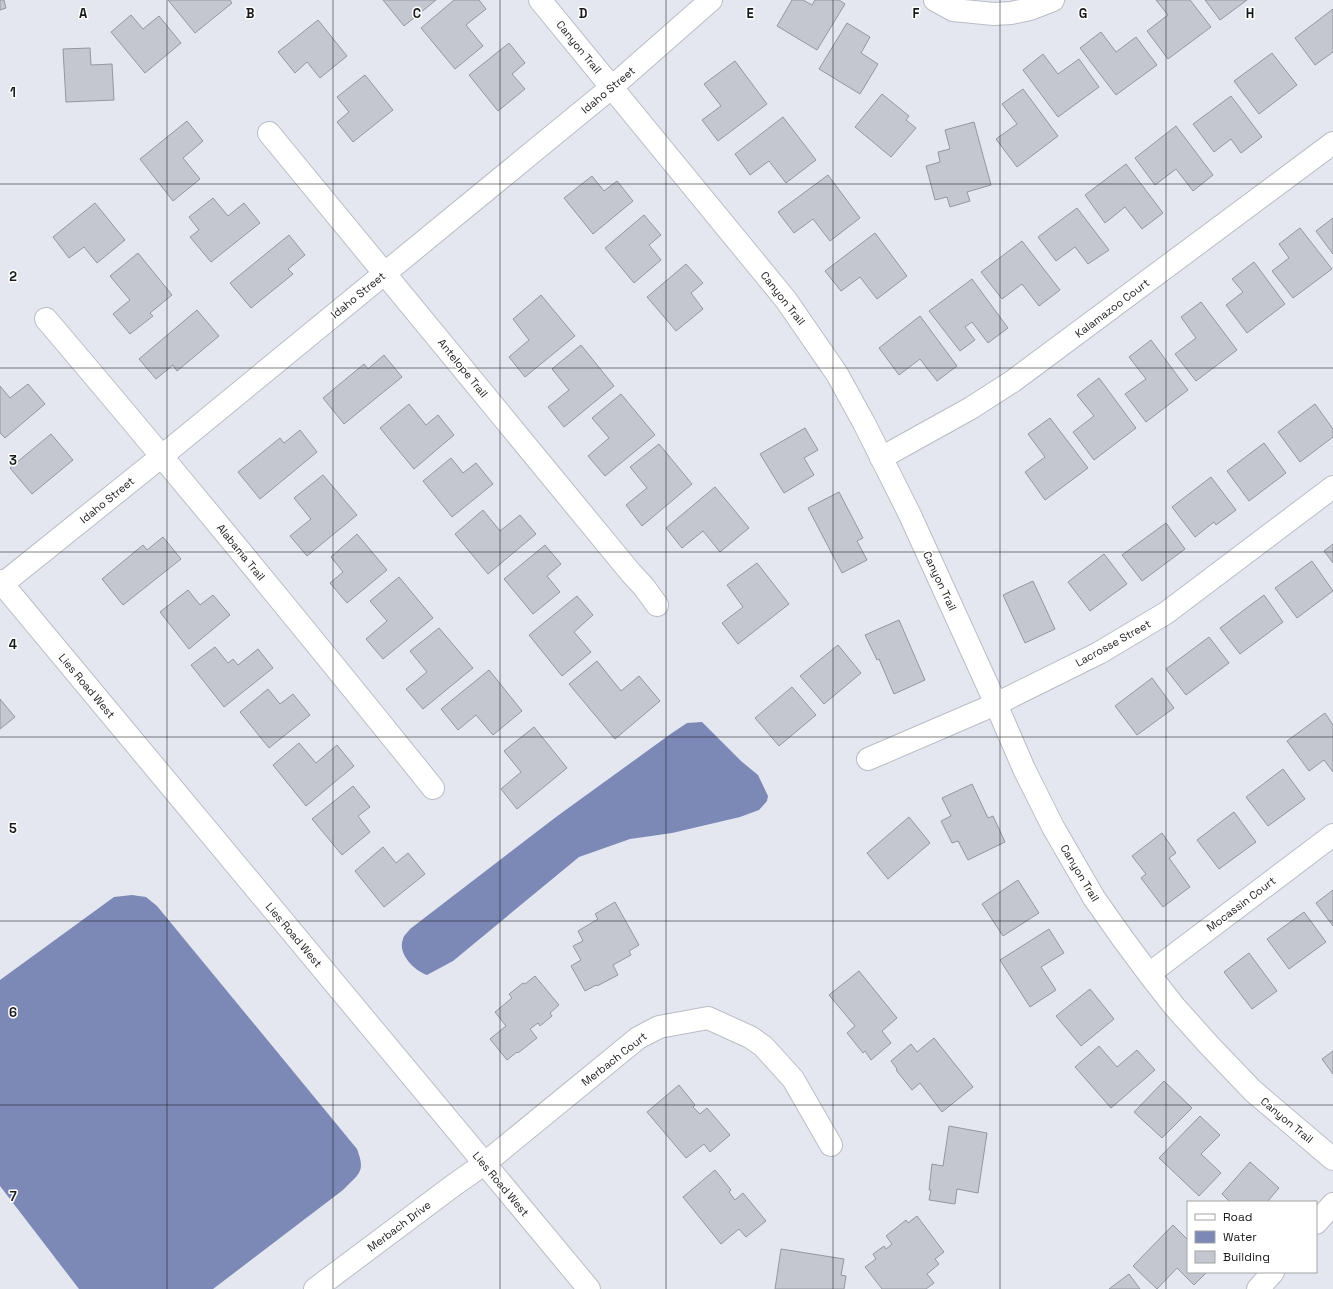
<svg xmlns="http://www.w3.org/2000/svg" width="1333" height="1289" font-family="'Space Grotesk',sans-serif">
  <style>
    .water { fill: #7c88b6 }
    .building { fill: #c4c7cf; stroke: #94979f }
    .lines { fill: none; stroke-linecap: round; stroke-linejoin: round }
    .minor-casing { stroke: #babdc5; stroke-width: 24 }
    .minor { stroke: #fff; stroke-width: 22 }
    .grid { fill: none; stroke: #191a1d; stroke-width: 1; stroke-opacity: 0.55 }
    .labels { text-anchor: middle; stroke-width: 3; stroke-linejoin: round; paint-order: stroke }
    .street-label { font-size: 11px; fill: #191a1d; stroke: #fff }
    .grid-label { font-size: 13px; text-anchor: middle; font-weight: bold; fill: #191a1d; stroke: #fff; stroke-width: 3; stroke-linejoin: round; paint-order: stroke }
  </style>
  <rect width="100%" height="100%" fill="#e4e7f0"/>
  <path class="water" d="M702,722L741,761L758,775L768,796L767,801L759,810L740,817L672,833L630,839L579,857L453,961L427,975C415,971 397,954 403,939C404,935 408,932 410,929L556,817L672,733L687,723Z
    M132,895L146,897L157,906L357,1149C366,1173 359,1173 343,1190L213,1289H79L0,1186V980L114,897Z"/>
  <path class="building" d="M0,0H4L6,8L0,10Z
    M168,0H230L232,3L195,33Z
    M383,0H436L404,26Z
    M454,0H479L486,9L466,25L483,46L455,69L421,28Z
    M792,0H803L812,5L815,0H839L845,4L817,50L777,26Z
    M1156,0H1190L1211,27L1168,59L1147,31L1168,15Z
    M1205,0H1247L1220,20Z
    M1333,9V52L1315,65L1295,38Z
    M131,15L143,29L159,16L181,43L145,73L111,32Z
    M318,20L347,56L320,78L307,62L295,73L278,52Z
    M847,23L870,37L861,53L878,64L860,94L819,69Z
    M1101,32L1116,52L1136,37L1157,65L1116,95L1080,48Z
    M509,43L525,63L512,74L525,89L498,111L469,75Z
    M90,48L91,65L112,64L114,100L66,102L63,49Z
    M1272,53L1297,85L1259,114L1234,81Z
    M1043,54L1058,74L1079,59L1099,87L1058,117L1023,70Z
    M735,61L767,104L718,141L702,120L721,106L704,84Z
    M365,75L393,110L353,142L337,122L349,112L337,97Z
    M1023,89L1058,136L1017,167L996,139L1017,124L1002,104Z
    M882,94L909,116L906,120L916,128L891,157L855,127Z
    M1231,96L1262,137L1241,153L1231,139L1214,152L1193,124Z
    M783,117L816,160L786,183L769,161L750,175L735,154Z
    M187,121L203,141L183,158L200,179L173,201L140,159Z
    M974,122L991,185L967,192L970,201L950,207L947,197L935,200L926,166L940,162L938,152L950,149L945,130Z
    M1176,126L1213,175L1193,191L1176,169L1155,185L1135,158Z
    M1126,164L1163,213L1142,229L1125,207L1105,223L1085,195Z
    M828,175L860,218L830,241L813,219L794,233L778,212Z
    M592,176L604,191L617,181L633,201L593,234L564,198Z
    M213,198L228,216L244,203L260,223L211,262L190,237L199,230L189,217Z
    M95,203L125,240L97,263L84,247L69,258L53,237Z
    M1077,208L1109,250L1088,264L1075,247L1056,261L1038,237Z
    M644,215L661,235L649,245L661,260L634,283L605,248Z
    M1333,218V254L1316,231Z
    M1300,228L1332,269L1293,298L1272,271L1289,258L1279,244Z
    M875,233L907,276L877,299L860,277L841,291L825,271Z
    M289,235L305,255L288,269L293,274L251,308L230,283Z
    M1022,241L1060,290L1039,306L1022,284L1002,299L981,272Z
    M138,253L172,295L150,313L153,316L130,334L113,314L130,300L110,276Z
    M1254,262L1285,304L1247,333L1226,305L1243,292L1232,279Z
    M686,264L703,283L691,293L703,309L676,331L647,297Z
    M972,279L1008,328L988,343L972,322L965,327L975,340L960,351L929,311Z
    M541,295L575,336L525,377L509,357L529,340L513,319Z
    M1201,302L1237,350L1196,381L1175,354L1196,338L1181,317Z
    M197,310L219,336L177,371L173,365L156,379L139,359Z
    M920,316L957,366L937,381L920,359L899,375L879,348Z
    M1151,340L1188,390L1146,422L1125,394L1146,379L1129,357Z
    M581,345L614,386L564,427L548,407L569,390L552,369Z
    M384,355L402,377L344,424L323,398L364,364L368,369Z
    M1099,378L1136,428L1094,460L1073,432L1094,416L1077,395Z
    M28,384L45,404L5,438L0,433V386L10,398Z
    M621,394L655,435L605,476L588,456L609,438L592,418Z
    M409,404L426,425L438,415L454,435L414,469L380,428Z
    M1315,404L1333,429V437L1300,462L1278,432Z
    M1050,418L1088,468L1045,500L1025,472L1045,457L1028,434Z
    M805,428L818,450L804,458L814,475L784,493L760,454Z
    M300,430L317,452L260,499L238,472L280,438L284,443Z
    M51,434L73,460L32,494L10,468Z
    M1264,443L1286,473L1249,501L1227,471Z
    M659,444L692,484L642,526L626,505L647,488L630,467Z
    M451,458L463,473L476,463L493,484L452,517L423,481Z
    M323,475L357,515L307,556L290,536L311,519L294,498Z
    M1211,477L1236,510L1216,525L1214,522L1195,537L1172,507Z
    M715,487L749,528L720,552L703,531L682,548L666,528Z
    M839,492L863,538L857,541L867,560L842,573L808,508Z
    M483,510L500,531L520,515L536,534L488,574L455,534Z
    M1166,523L1185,549L1142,581L1122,555Z
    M357,534L387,570L347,603L330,583L343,572L331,557Z
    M163,537L181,559L123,605L102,579L143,545L147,550Z
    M1333,544V563L1324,551Z
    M545,545L561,564L547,576L560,592L533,614L504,579Z
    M1104,554L1127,584L1090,611L1068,582Z
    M1312,561L1333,591L1297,618L1275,588Z
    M757,563L789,604L738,644L722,623L743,607L727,585Z
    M399,577L433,618L383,659L366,639L387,621L370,601Z
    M1033,581L1055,629L1025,643L1003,595Z
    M188,590L200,605L213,595L230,615L189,649L160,612Z
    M1264,595L1283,622L1240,654L1220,628Z
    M577,596L593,615L574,632L591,652L562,676L529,635Z
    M899,620L925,680L894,694L879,659L877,660L865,635Z
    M439,628L473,668L423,709L406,689L427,672L410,651Z
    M1209,637L1229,663L1186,695L1166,669Z
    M838,645L861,673L824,704L800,676Z
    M215,647L228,663L233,659L238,665L258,649L273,668L224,707L191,665Z
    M597,661L621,691L639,676L660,701L615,739L569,684Z
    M489,670L522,711L493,735L476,715L458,730L441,709Z
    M1152,678L1174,708L1137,735L1115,706Z
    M792,687L816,715L779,746L755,718Z
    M268,689L280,704L293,694L310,715L269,748L240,712Z
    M0,699L15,717L0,729Z
    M1325,713L1333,725V772L1324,760L1309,771L1287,741Z
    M534,727L567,768L517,809L501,789L521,772L504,751Z
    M299,743L316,763L337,745L354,766L306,806L273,765Z
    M1283,769L1305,799L1268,826L1246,797Z
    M972,784L988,818L993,816L1005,842L968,860L958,841L952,843L941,821L951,816L942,798Z
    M353,786L370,807L358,816L370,832L342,855L312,819Z
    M1234,812L1256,842L1219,869L1197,840Z
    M909,817L930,843L888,879L867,853Z
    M1162,833L1176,853L1169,858L1190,887L1163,907L1141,878L1146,874L1132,856Z
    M383,847L396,863L408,853L425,874L384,907L355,871Z
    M1018,880L1039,913L1003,936L982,904Z
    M1333,890V926L1316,903Z
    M615,902L639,945L629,951L631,955L613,965L618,975L597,986L596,985L585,991L571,966L581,960L573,946L583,941L578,931L598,919L595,914Z
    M1304,912L1326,942L1289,969L1267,939Z
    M1049,929L1064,953L1041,967L1056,990L1030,1007L1000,960Z
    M1249,953L1277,991L1252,1009L1224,972Z
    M859,971L897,1018L882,1031L891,1043L871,1060L865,1051L863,1053L847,1033L855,1026L829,995Z
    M535,976L559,1005L550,1013L552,1016L540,1026L538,1023L530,1029L537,1038L518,1053L517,1052L507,1060L490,1039L506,1026L495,1012L512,998L509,994L523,983L525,984Z
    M1090,989L1114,1019L1081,1046L1056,1016Z
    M934,1038L973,1087L942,1112L920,1083L912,1090L896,1070L897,1069L891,1061L911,1044L917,1052Z
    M1099,1046L1117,1067L1137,1050L1155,1070L1111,1108L1075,1067Z
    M1333,1051V1074L1322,1059Z
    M1164,1081L1192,1108L1162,1138L1134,1112Z
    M679,1085L695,1105L693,1107L700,1114L707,1108L730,1135L710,1152L704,1144L686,1158L647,1112Z
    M1200,1116L1220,1135L1201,1154L1221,1173L1199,1196L1159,1158Z
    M949,1126L987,1133L978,1193L957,1189L955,1204L929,1200L931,1190H929L932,1164L943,1166Z
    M1250,1162L1279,1188L1267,1202H1230L1222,1194Z
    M715,1170L731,1190L729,1192L735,1200L743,1193L766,1221L746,1237L739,1229L721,1244L683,1197Z
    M917,1216L944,1252L935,1259L939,1264L927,1274L934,1283L926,1289H882L865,1267L876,1259L873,1254L884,1246L886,1249L892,1244L886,1236L906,1220L908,1223Z
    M1173,1225L1188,1240V1272H1207L1194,1285L1177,1268L1157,1289L1133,1266Z
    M781,1249L844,1259L841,1275L846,1276L844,1289H775Z
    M1129,1274L1140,1289H1109Z"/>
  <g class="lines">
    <g class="minor-casing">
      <path id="minor" d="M540,0L786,300L837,374L864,423L910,515L996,704L1024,769L1053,827L1094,898L1123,939L1149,974L1174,1006L1208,1044L1253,1091L1333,1159
        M935,0L953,10L994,14L1011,13L1030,9L1053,0
        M269,133L631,573L644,587L657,605
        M46,319C177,473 306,630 433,788
        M881,458L971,408L1013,381L1333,143
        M0,581L589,1289
        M0,586L162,456L612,87L711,0
        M868,759L996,704L1099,653L1166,613L1333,487
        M1149,974L1333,835
        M1316,1223L1333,1204
        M315,1289L454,1185L484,1164L638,1038L659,1027L708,1018L750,1037L763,1046L793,1079L831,1145
        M1258,1289L1273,1272"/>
    </g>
    <use href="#minor" class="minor"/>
  </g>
  <path class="grid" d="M167,0V1289M333,0V1289M500,0V1289M666,0V1289M833,0V1289M1000,0V1289M1166,0V1289M0,184H1333M0,368H1333M0,552H1333M0,737H1333M0,921H1333M0,1105H1333"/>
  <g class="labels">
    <g class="street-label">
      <text transform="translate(579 47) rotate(51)" y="4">Canyon Trail</text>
      <text transform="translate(608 90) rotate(-40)" y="4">Idaho Street</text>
      <text transform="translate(358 295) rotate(-39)" y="4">Idaho Street</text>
      <text transform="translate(783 298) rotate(52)" y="4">Canyon Trail</text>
      <text transform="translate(1112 308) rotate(-37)" y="4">Kalamazoo Court</text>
      <text transform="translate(463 368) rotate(51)" y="4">Antelope Trail</text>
      <text transform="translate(107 500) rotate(-39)" y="4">Idaho Street</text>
      <text transform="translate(241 552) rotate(51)" y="4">Alabama Trail</text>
      <text transform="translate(940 581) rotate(65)" y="4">Canyon Trail</text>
      <text transform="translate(1113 643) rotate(-29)" y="4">Lacrosse Street</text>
      <text transform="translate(87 686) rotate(50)" y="4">Lies Road West</text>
      <text transform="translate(1080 873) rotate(59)" y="4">Canyon Trail</text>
      <text transform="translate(1241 904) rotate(-37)" y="4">Mocassin Court</text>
      <text transform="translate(294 935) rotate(50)" y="4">Lies Road West</text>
      <text transform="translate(614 1059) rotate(-38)" y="4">Merbach Court</text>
      <text transform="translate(1287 1120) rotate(40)" y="4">Canyon Trail</text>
      <text transform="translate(501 1184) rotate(50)" y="4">Lies Road West</text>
      <text transform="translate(399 1226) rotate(-37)" y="4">Merbach Drive</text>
    </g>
  </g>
  <g class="grid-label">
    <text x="83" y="18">A</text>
    <text x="250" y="18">B</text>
    <text x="417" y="18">C</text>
    <text x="583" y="18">D</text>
    <text x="750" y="18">E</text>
    <text x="916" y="18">F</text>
    <text x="1083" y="18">G</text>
    <text x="1250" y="18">H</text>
    <text x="13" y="97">1</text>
    <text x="13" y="281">2</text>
    <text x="13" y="465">3</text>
    <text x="13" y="649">4</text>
    <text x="13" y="833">5</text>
    <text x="13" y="1017">6</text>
    <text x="13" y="1201">7</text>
  </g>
  <rect x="1187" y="1201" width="130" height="72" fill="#ffffff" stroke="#a3a3a5"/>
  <rect x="1195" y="1214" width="20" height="6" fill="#ffffff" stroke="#a3a3a5"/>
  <text x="1223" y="1221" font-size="12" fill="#191a1d">Road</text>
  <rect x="1195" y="1231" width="20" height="12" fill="#7c88b6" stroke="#a3a3a5"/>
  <text x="1223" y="1241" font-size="12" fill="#191a1d">Water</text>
  <rect x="1195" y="1251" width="20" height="12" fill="#c4c7cf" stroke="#a3a3a5"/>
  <text x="1223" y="1261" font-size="12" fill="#191a1d">Building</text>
</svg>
